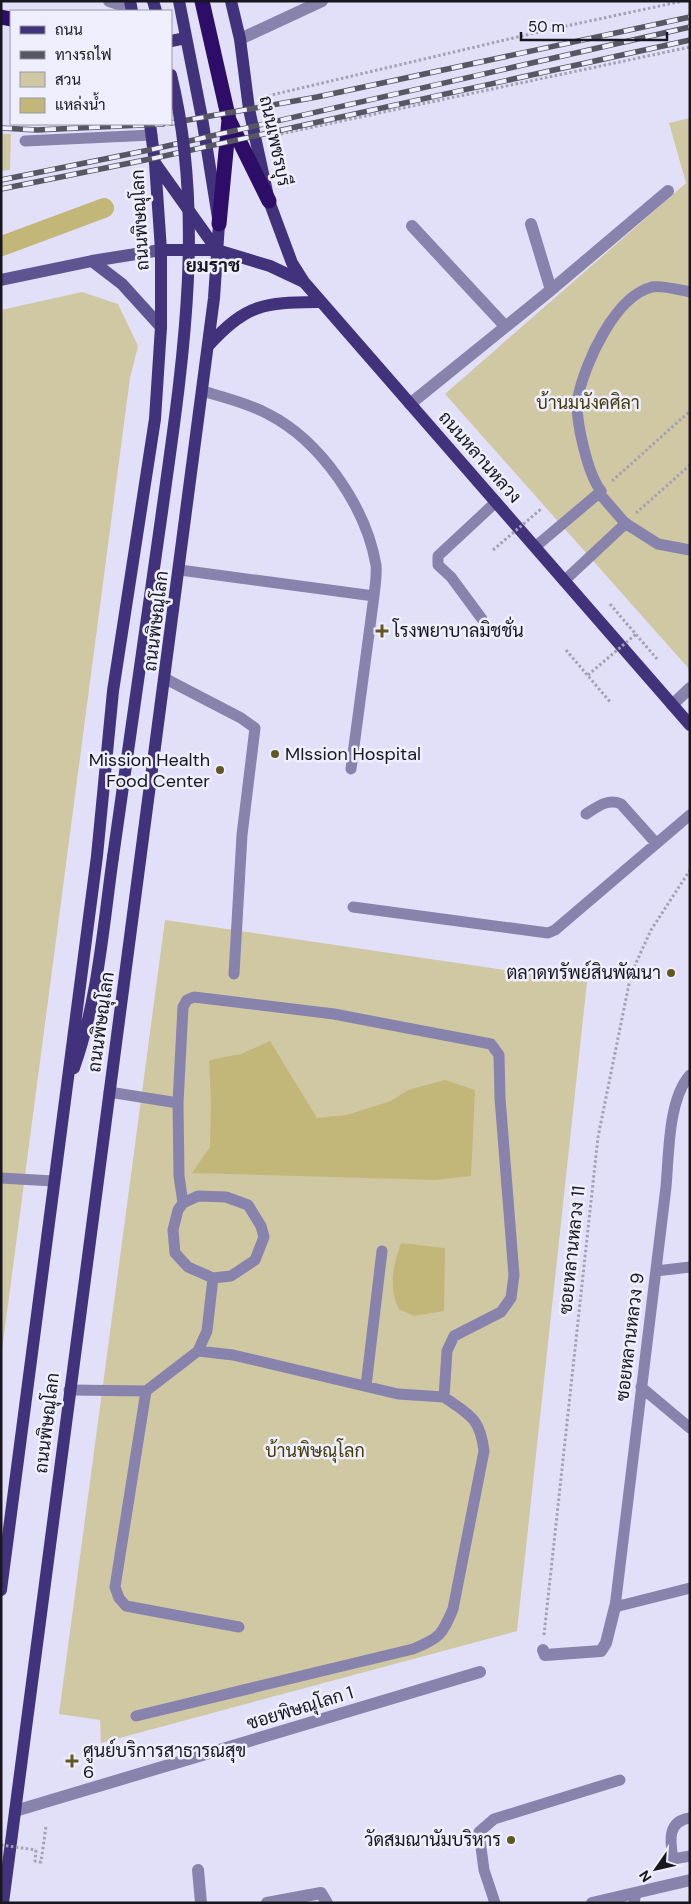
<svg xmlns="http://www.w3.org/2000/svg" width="691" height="1904" font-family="'DM Sans',Sarabun,sans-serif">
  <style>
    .green { fill: #cfc8a3 }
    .water { fill: #c2b679 }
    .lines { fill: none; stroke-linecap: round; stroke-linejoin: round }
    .canal { stroke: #c2b679; stroke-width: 20 }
    .path { stroke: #a3a1b4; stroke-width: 3; stroke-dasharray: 2.5 2.5; stroke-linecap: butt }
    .lane { stroke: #8883ad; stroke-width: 11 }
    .street { stroke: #8883ad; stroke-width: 12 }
    .secondary { stroke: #5e5491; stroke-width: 12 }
    .primary { stroke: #42327b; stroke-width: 12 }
    .highway { stroke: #2d0d68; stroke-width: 15 }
    .rail-casing { stroke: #575663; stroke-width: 5.5 }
    .rail { stroke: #efeefd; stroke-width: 4; stroke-dasharray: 11; stroke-linecap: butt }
    .path-bridge { stroke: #a3a1b4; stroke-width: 3; stroke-dasharray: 2.5 2.5; stroke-linecap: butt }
    .primary-bridge { stroke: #42327b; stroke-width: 12 }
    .poi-dot { fill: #615723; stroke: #efeefd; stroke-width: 2 }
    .labels { text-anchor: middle; stroke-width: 5; stroke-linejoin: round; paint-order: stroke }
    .street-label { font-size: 18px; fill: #18171f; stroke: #efeefd }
    .park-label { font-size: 18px; fill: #443b09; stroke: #efeefd }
    .poi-label { font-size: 18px; fill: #18171f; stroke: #efeefd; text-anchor: start }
    .neighbourhood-label { font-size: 19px; font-weight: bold; fill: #18171f; stroke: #efeefd }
  </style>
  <rect width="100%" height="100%" fill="#e2e0f8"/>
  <path class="green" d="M690,118V670L445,394L686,183L669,123Z
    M1,134H11L10,170L1,171Z
    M82,292L118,304L138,346L130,378L1,1358V310Z
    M165,920L587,982L517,1631L101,1743L100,1720L59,1714Z"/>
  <path class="water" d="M270,1041L317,1118L347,1115L391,1101L408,1090L445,1080L475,1090L471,1176L435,1180L192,1173L210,1147L211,1100L209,1060L241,1054Z
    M401,1243L445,1248L444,1311L414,1316L399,1309C388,1288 393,1266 401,1243Z"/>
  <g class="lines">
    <path class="canal" d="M2,246L104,208"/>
    <path class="path" d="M263,97L543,31L683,1
      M271,136L690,47
      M612,481L690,411
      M636,513L690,465
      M610,604L657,659
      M566,650L611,703
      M544,1635L598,1137L631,974L651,930L690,870
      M36,1850L35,1861L41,1862L46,1826"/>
    <path class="lane" d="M25,141L152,135
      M690,292C679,290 662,285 652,287C615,296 585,363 578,397C574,417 588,475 601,491L599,493L625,523L658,544L690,550
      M203,391C225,398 248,403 268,414C321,441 366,507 376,565C377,575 375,586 374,596
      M535,547L599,493
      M180,570L374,596L351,769
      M564,581L626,523
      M482,619L451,577L438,565V556L496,502
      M166,679L241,718L255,728L242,835L234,974
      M586,814C597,807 608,798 621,804L655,842
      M353,907L548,933L555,930L690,815
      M690,1075C668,1099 669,1154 666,1187L615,1607L690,1588
      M109,1092L178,1103L183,1007L187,1000L194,997L334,1014L491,1044L499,1055L500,1098L514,1275L511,1298L501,1312L454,1336L447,1351L444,1397C470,1415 480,1418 484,1451L453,1609C442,1635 440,1638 413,1649L136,1716
      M178,1103L179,1176L183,1203
      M1,1178L53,1181
      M198,1196L226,1197L248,1205L261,1226L264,1237L255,1260L231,1276L213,1278L188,1267L175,1253L173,1230L178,1210L183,1203Z
      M656,1271L690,1267
      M198,1351L233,1355L398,1394L444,1397
      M366,1386L382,1251
      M641,1387L690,1428
      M69,1390L146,1391L198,1351L207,1331L213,1278
      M146,1391L115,1587L119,1598L126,1606L239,1627
      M690,1818C667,1821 670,1841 673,1859L690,1856
      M495,1903L484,1870L479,1832L494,1819L620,1780
      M634,1903L636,1893"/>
    <path class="street" d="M109,1L131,8
      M240,39L322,1
      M531,224L551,290
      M412,226L505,326
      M410,404L551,290L668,191
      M672,705L690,688
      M543,1650L545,1655L601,1651L606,1643L615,1607
      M15,1811L480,1672
      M198,1870L201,1903
      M267,1903L321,1893L327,1903
      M592,1903L690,1880"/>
    <path class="secondary" d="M92,261L122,284L161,327
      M1,280L92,261L161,250"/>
    <path class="primary" d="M130,1L132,11
      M153,1L156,11
      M231,1L240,39L249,109L269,201L292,263L304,282
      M171,41L186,38
      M155,163L217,250
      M161,250H217L270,266L304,282L690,725
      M209,345C248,302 266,303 321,302
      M74,1068C98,1000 103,928 113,857
      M1,1590L97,856L113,691L155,419L161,327V250L155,163L150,124
      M3,1903L214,298L219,224L202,118L179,1"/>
    <path class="highway" d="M202,1L229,120L269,201
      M1,17L11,19
      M219,224L229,120"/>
    <g class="rail-casing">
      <path id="rail" d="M171,123L317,97L690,17
        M1,128L37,130L163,124
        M1,180L154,149L690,27
        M1,189L155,158L690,40"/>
    </g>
    <use href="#rail" class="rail"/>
    <path class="path-bridge" d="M493,550L541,509
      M588,675L636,634
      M1,1845L36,1850"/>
    <path class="primary-bridge" d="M113,857C129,744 145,632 161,519C181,374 207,220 171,75"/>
  </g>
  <g class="poi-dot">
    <path d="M379.5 623.5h5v5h5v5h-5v5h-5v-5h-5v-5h5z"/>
    <circle cx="275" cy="754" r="5"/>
    <circle cx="220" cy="770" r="5"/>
    <circle cx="671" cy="973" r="5"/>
    <path d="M69.5 1753.5h5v5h5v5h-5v5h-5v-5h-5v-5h5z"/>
    <circle cx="511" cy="1840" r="5"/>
  </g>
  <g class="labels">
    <g class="street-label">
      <text transform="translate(275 141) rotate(78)" y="6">ถนนเพชรบุรี</text>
      <text transform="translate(140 220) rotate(-93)" y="6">ถนนพิษณุโลก</text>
      <text transform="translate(480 457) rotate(49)" y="6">ถนนหลานหลวง</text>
      <text transform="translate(156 621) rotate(-83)" y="6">ถนนพิษณุโลก</text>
      <text transform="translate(101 1022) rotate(-82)" y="6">ถนนพิษณุโลก</text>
      <text transform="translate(572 1250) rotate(-84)" y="6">ซอยหลานหลวง 11</text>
      <text transform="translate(630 1337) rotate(-83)" y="6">ซอยหลานหลวง 9</text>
      <text transform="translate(47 1423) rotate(-83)" y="6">ถนนพิษณุโลก</text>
      <text transform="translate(300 1708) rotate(-17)" y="6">ซอยพิษณุโลก 1</text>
    </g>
    <g class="park-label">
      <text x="588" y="409">บ้านมนังคศิลา</text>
      <text x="315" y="1457">บ้านพิษณุโลก</text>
    </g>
    <g class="poi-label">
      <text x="393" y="637">โรงพยาบาลมิชชั่น</text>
      <text x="285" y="760">MIssion Hospital</text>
      <text x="210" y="766" text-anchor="end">Mission Health<tspan x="210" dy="21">Food Center</tspan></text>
      <text x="661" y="979" text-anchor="end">ตลาดทรัพย์สินพัฒนา</text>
      <text x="83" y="1757">ศูนย์บริการสาธารณสุข<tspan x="83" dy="21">6</tspan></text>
      <text x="501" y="1846" text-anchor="end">วัดสมณานัมบริหาร</text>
    </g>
    <g class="neighbourhood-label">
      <text x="213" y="272">ยมราช</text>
    </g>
  </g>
  <rect width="691" height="1904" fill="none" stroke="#18171f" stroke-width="5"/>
  <rect x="10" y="10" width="162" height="115" fill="#efeefd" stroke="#9998a4"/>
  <rect x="20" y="26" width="25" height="8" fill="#42327b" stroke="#9998a4"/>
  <text x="55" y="35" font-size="15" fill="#18171f">ถนน</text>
  <rect x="20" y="51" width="25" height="8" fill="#575663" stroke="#9998a4"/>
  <text x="55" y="60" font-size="15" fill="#18171f">ทางรถไฟ</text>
  <rect x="20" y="72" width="25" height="15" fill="#cfc8a3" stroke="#9998a4"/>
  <text x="55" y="85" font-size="15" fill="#18171f">สวน</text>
  <rect x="20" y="98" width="25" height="15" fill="#c2b679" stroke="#9998a4"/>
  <text x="55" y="110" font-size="15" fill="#18171f">แหล่งน้ำ</text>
  <g transform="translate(656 1869) rotate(236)" stroke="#efeefd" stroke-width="4" paint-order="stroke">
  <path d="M0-4L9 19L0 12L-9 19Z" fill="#18171f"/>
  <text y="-8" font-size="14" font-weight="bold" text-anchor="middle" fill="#18171f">N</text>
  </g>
  <path d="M521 32v8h146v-8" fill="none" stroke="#18171f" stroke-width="2.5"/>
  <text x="528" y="32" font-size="15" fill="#18171f" stroke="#efeefd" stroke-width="4" paint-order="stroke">50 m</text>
</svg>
